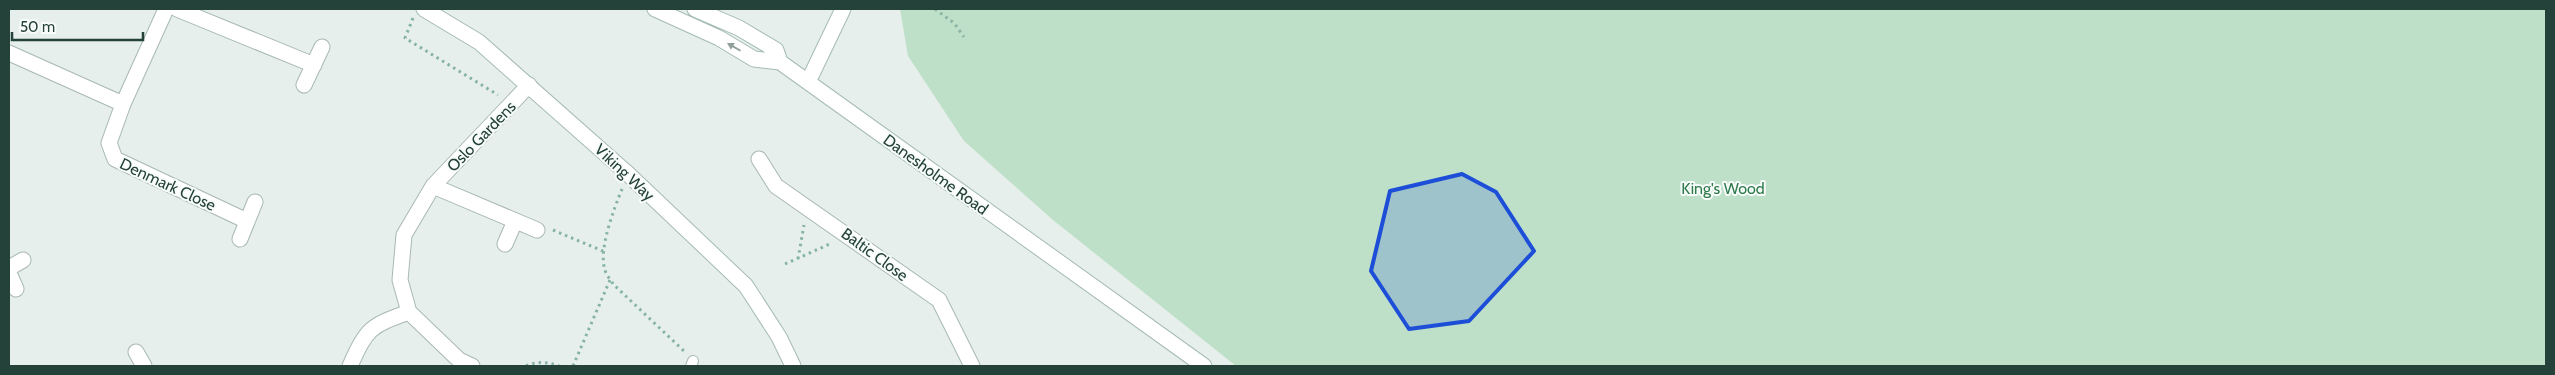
<svg xmlns="http://www.w3.org/2000/svg" width="2555" height="375" font-family="Cabin,sans-serif">
  <style>
    .green { fill: #bfe0c8 }
    .lines { fill: none; stroke-linecap: round; stroke-linejoin: round }
    .lane-casing { stroke: #a8b8b2; stroke-width: 12 }
    .street-casing { stroke: #a8b8b2; stroke-width: 17 }
    .secondary-casing { stroke: #a4bbb3; stroke-width: 17 }
    .path { stroke: #86b3a5; stroke-width: 3; stroke-dasharray: 2.5 4; stroke-linecap: butt }
    .lane { stroke: #fff; stroke-width: 10 }
    .street { stroke: #fff; stroke-width: 15 }
    .secondary { stroke: #fff; stroke-width: 15 }
    .oneway { fill: #92a09c }
    .marked { fill: #1d4ed8; fill-opacity: 0.2; stroke: #1d4ed8; stroke-width: 4; stroke-linejoin: round }
    .labels { text-anchor: middle; stroke-width: 4; stroke-linejoin: round; paint-order: stroke }
    .street-label { font-size: 16px; fill: #24423a; stroke: #f7fbf9 }
    .park-label { font-size: 16px; fill: #2d7a4b; stroke: #f7fbf9 }
  </style>
  <rect width="100%" height="100%" fill="#e6efeb"/>
  <path class="green" d="M900,9H2546V366H1236L1053,220L964,141L908,56Z"/>
  <g class="lines">
    <g class="lane-casing">
      <path id="lane" d="M691,366L693,361"/>
    </g>
    <g class="street-casing">
      <path id="street" d="M166,9L123,104L109,143L115,159L247,221
        M177,9L314,65
        M9,53L123,104
        M304,85L322,47
        M759,159L776,186L939,300L972,366
        M433,186L537,230
        M240,239L255,202
        M505,244L515,221
        M9,268L23,260
        M9,273L16,289
        M136,352L144,366
        M350,366C367,328 370,326 409,312
        M472,366L459,360L409,312L400,280L404,235L433,186L529,85"/>
    </g>
    <g class="secondary-casing">
      <path id="secondary" d="M424,9L479,42L626,172L746,286L779,337L793,366
        M655,9L719,38L754,59L780,62L1204,366
        M695,9L739,28L776,50L780,62
        M808,82L843,9"/>
    </g>
    <path class="path" d="M935,9L954,23L964,37
      M413,18L405,38L498,95
      M622,189C614,209 598,250 605,270C606,275 611,280 613,284L685,352
      M553,230L605,252
      M798,259L804,225
      M785,264L832,243
      M526,366C537,361 548,362 559,366
      M573,366L610,280"/>
    <use href="#lane" class="lane"/>
    <use href="#street" class="street"/>
    <use href="#secondary" class="secondary"/>
  </g>
  <defs><path id="oneway-solid" d="M-6-.8H1V-3.2L6.5 0L1 3.2V.8H-6Z" transform="scale(1.25)"/></defs>
  <use class="oneway" href="#oneway-solid" transform="translate(734 47) rotate(-150)"/>
  <path class="marked" d="M1462,174L1496,192L1534,251L1469,321L1409,329L1371,271L1390,191Z"/>
  <g class="labels">
    <g class="street-label">
      <text transform="translate(481 136) rotate(-46)" y="6">Oslo Gardens</text>
      <text transform="translate(625 172) rotate(43)" y="6">Viking Way</text>
      <text transform="translate(936 174) rotate(36)" y="6">Danesholme Road</text>
      <text transform="translate(168 184) rotate(25)" y="6">Denmark Close</text>
      <text transform="translate(875 254) rotate(36)" y="6">Baltic Close</text>
    </g>
    <g class="park-label">
      <text x="1723" y="194">King's Wood</text>
    </g>
  </g>
  <rect width="2555" height="375" fill="none" stroke="#24423a" stroke-width="20"/>
  <path d="M12 32v8h131v-8" fill="none" stroke="#24423a" stroke-width="2.5"/>
  <text x="20" y="32" font-size="15" fill="#24423a" stroke="#f7fbf9" stroke-width="4" paint-order="stroke">50 m</text>
</svg>
